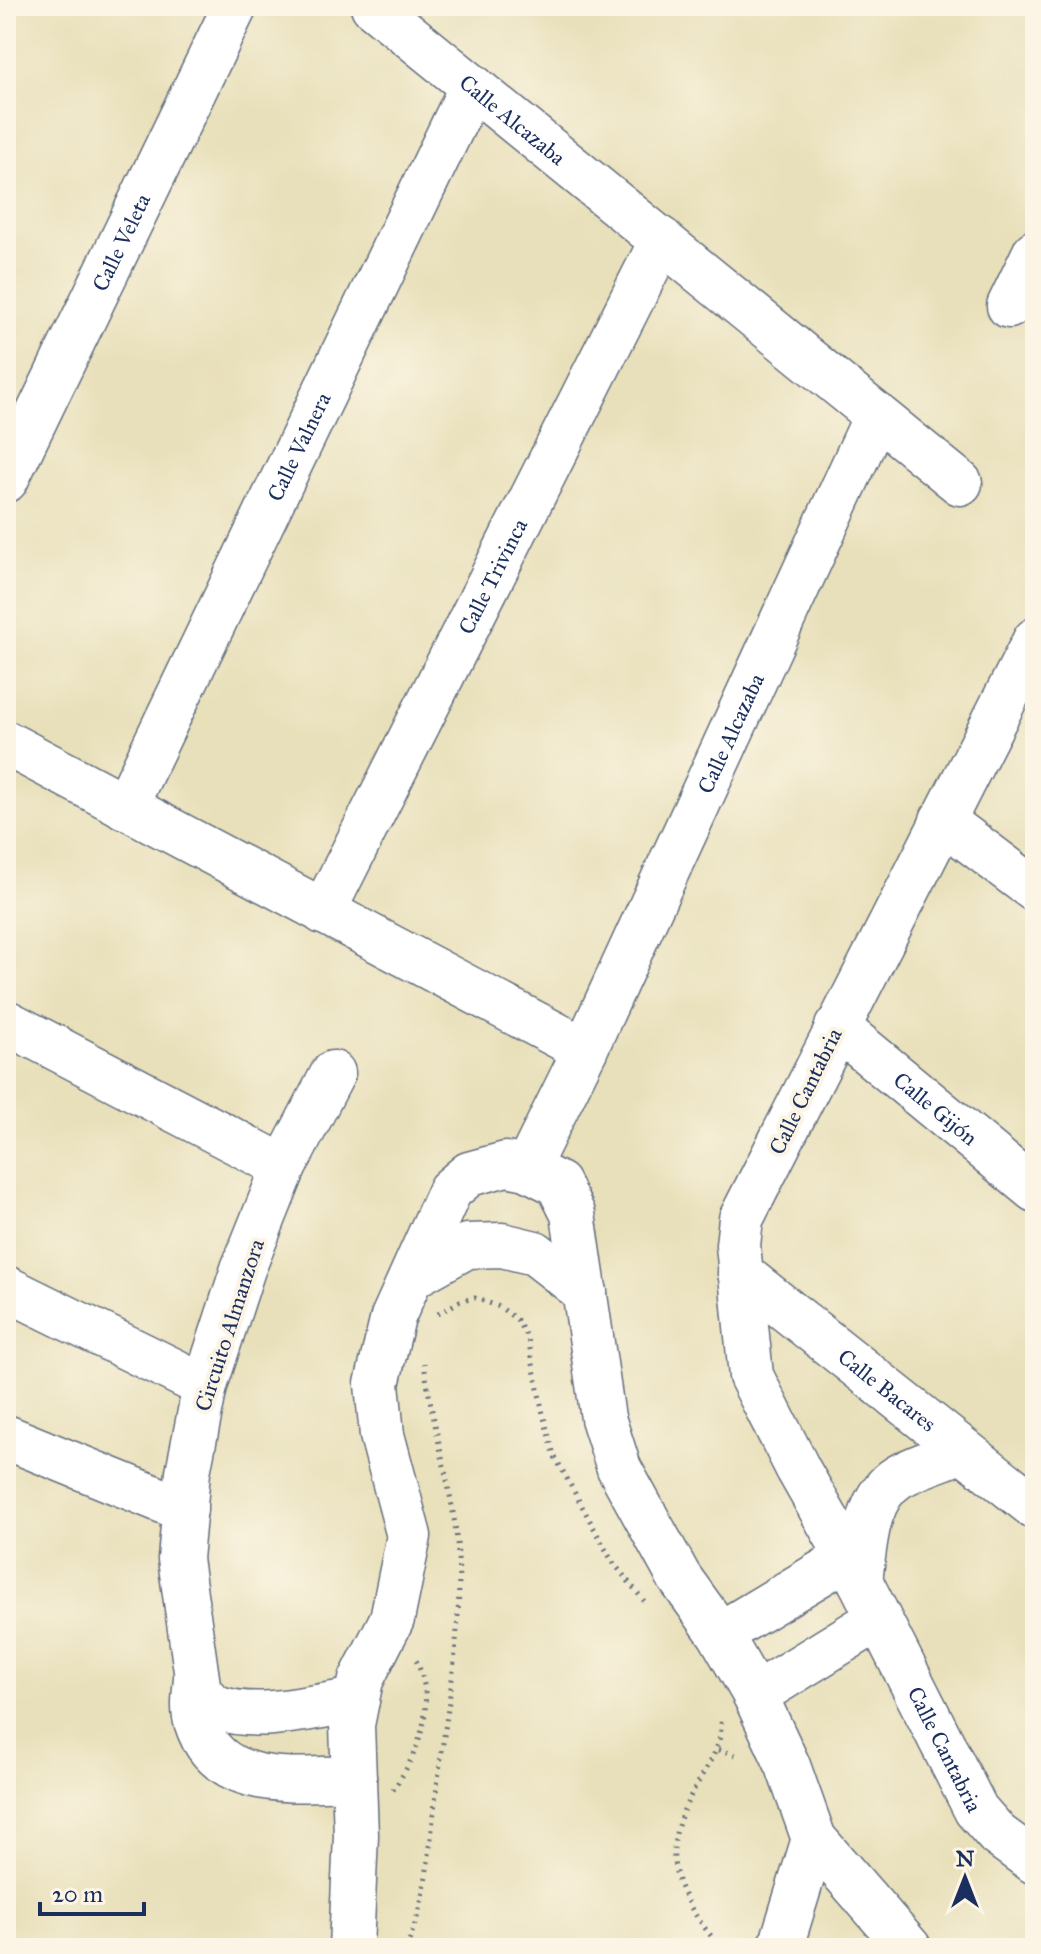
<svg xmlns="http://www.w3.org/2000/svg" width="1041" height="1954" font-family="'IM FELL Great Primer',serif">
  <style>
    .lines { fill: none; stroke-linecap: round; stroke-linejoin: round }
    .minor-casing { stroke: #636d7e; stroke-width: 47 }
    .path { stroke: #636d7e; stroke-width: 5; stroke-dasharray: 2 6; stroke-linecap: butt }
    .minor { stroke: #fff; stroke-width: 44 }
    .labels { text-anchor: middle; stroke-width: 8; stroke-linejoin: round; paint-order: stroke }
    .street-label { font-size: 22px; fill: #1b2f5e; stroke: #fcf5e5 }
  </style>
  <rect width="100%" height="100%" fill="#fcf5e5"/>
  <filter id="ink" filterUnits="userSpaceOnUse"><feTurbulence type="fractalNoise" baseFrequency=".0125" numOctaves="2"/><feDisplacementMap in="SourceGraphic" scale="16" xChannelSelector="R" yChannelSelector="G"/><feConvolveMatrix kernelMatrix="1 2 1 2 8 2 1 2 1" color-interpolation-filters="sRGB"/></filter>
  <filter id="wash" filterUnits="userSpaceOnUse"><feTurbulence type="fractalNoise" baseFrequency=".006" numOctaves="4" result="noise"/><feDisplacementMap in="SourceGraphic" scale="32" xChannelSelector="R" yChannelSelector="G"/><feGaussianBlur stdDeviation="1.8" result="paint"/><feColorMatrix in="noise" values="0 0 0 0 0 0 0 0 0 0 0 0 0 0 0 0 0 1.4 0 .05"/><feComposite in="paint" operator="in"/></filter>
  <g filter="url(#wash)">
    <rect width="100%" height="100%" fill="#e8e0ba"/>
  </g>
  <g filter="url(#ink)">
    <g class="lines">
      <g class="minor-casing">
        <g id="minor">
          <path id="s1" d="M373,6L960,483"/>
          <path d="M1009,306L1035,252"/>
          <path id="s2" d="M6,480L235,6"/>
          <path id="s3" d="M1035,640L741,1219L738,1245L751,1376L798,1469L848,1557L976,1810L998,1835L1035,1862"/>
          <path d="M6,743L585,1050"/>
          <path id="s4" d="M125,807L472,86"/>
          <path d="M942,820L1035,890"/>
          <path id="s5" d="M323,912L662,240"/>
          <path d="M6,1022L284,1167"/>
          <path id="s6" d="M837,1027L1035,1190"/>
          <path d="M333,1073L284,1167L243,1269L205,1386L188,1472L180,1559L199,1692C205,1698 211,1705 219,1708C258,1722 317,1706 357,1700"/>
          <path id="s7" d="M527,1168L585,1050L876,416"/>
          <path id="s8" d="M740,1273L1035,1507"/>
          <path d="M413,1276L467,1246L502,1245L535,1253L585,1292"/>
          <path d="M6,1288L205,1386"/>
          <path d="M6,1437L185,1510"/>
          <path d="M860,1581C865,1547 865,1498 898,1477C914,1467 944,1458 963,1450"/>
          <path d="M720,1634L848,1557"/>
          <path d="M196,1678C195,1691 192,1709 196,1721C218,1792 295,1779 354,1778"/>
          <path d="M755,1695L878,1619"/>
          <path d="M351,1948L356,1835L352,1725L361,1680L392,1619L409,1536L382,1435L377,1384L393,1317L450,1190L469,1174L506,1164L527,1168L558,1184L573,1214L603,1418L619,1468L679,1577L720,1634L755,1695L788,1766L814,1839L909,1948"/>
          <path d="M778,1948L782,1943L814,1839"/>
        </g>
      </g>
      <path class="path" d="M438,1314L460,1301L475,1298L500,1307L517,1320L528,1339L543,1414L554,1455L612,1561L644,1601
        M718,1750L740,1756
        M393,1790C420,1751 438,1704 415,1658
        M716,1942C668,1884 659,1847 699,1781C711,1760 723,1743 721,1718
        M406,1948C428,1899 430,1839 437,1786C448,1701 467,1611 455,1525C447,1470 431,1417 424,1363
        M695,1948L716,1942H741"/>
      <use href="#minor" class="minor"/>
    </g>
  </g>
  <g class="labels">
    <g class="street-label">
      <text dy="8" stroke="none"><textPath href="#s1" startOffset="180">Calle Alcazaba</textPath></text>
      <text dy="8" stroke="none"><textPath href="#s2" startOffset="264">Calle Veleta</textPath></text>
      <text dy="8" stroke="none"><textPath href="#s4" startOffset="400">Calle Valnera</textPath></text>
      <text dy="8" stroke="none"><textPath href="#s5" startOffset="376">Calle Trivinca</textPath></text>
      <text dy="8" stroke="none"><textPath href="#s7" startOffset="480">Calle Alcazaba</textPath></text>
      <text transform="translate(805 1091) rotate(-64)" y="8">Calle Cantabria</text>
      <text dy="8" stroke="none"><textPath href="#s6" startOffset="128">Calle Gijón</textPath></text>
      <text transform="translate(229 1325) rotate(-72)" y="8">Circuito Almanzora</text>
      <text dy="8" stroke="none"><textPath href="#s8" startOffset="188">Calle Bacares</textPath></text>
      <text dy="8" stroke="none"><textPath href="#s3" startOffset="1228">Calle Cantabria</textPath></text>
    </g>
  </g>
  <rect width="1041" height="1954" fill="none" stroke="#fcf5e5" stroke-width="32"/>
  <g transform="translate(965 1878)" stroke="#fcf5e5" stroke-width="6" paint-order="stroke">
  <path d="M0-6L14 30L0 20L-14 30Z" fill="#1b2f5e"/>
  <text y="-12" font-size="22" font-weight="bold" text-anchor="middle" fill="#1b2f5e">N</text>
  </g>
  <path d="M40 1902v12h104v-12" fill="none" stroke="#1b2f5e" stroke-width="4"/>
  <text x="52" y="1902" font-size="24" fill="#1b2f5e" stroke="#fcf5e5" stroke-width="6" paint-order="stroke">20 m</text>
</svg>
